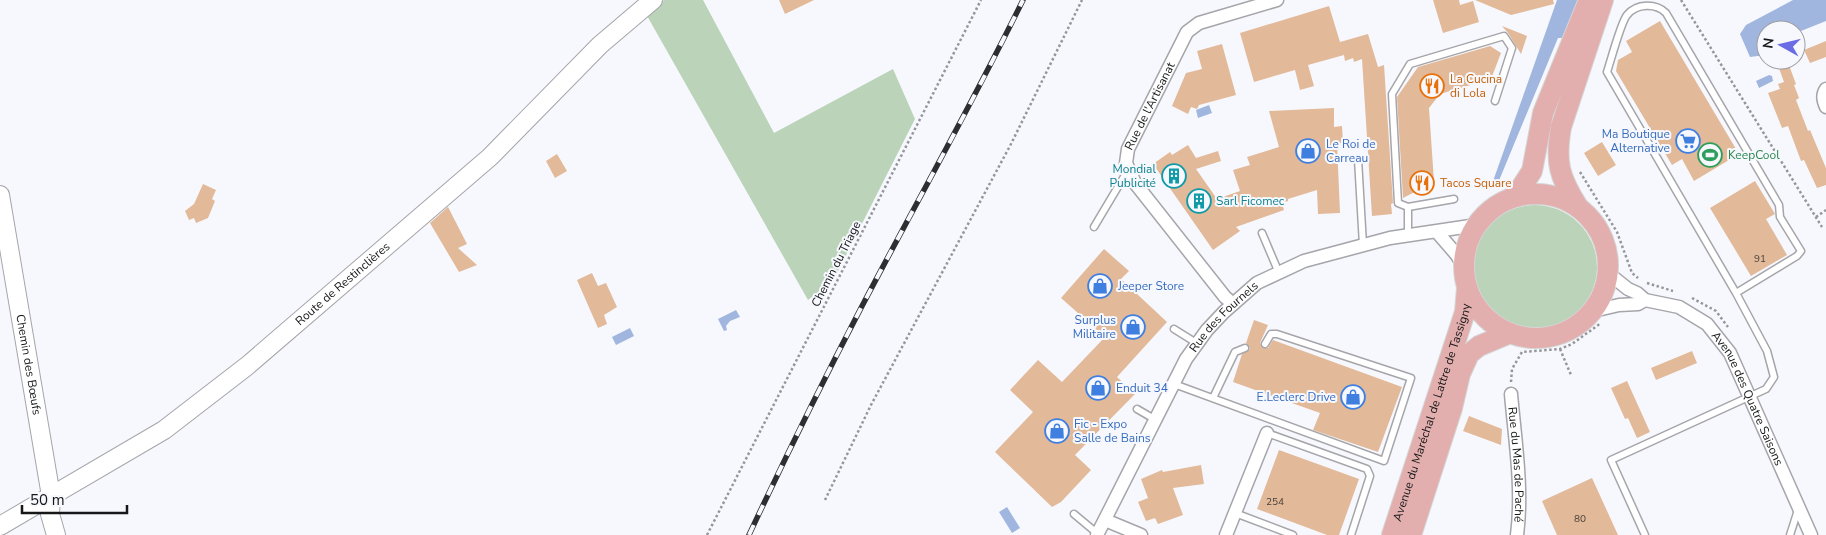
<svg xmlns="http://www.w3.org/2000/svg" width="1826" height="535" font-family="'Nunito Sans',sans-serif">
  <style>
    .green { fill: #bad3b9 }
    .water { fill: #a0b6df }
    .building { fill: #e2b999 }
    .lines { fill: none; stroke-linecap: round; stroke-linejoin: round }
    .lane-casing { stroke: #a5a5aa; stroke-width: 9 }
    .street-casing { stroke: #a5a5aa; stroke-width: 15 }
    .secondary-casing { stroke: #a5a5aa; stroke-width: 20 }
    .primary-casing { stroke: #d5d5d5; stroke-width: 22 }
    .path { stroke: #95969a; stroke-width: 2.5; stroke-dasharray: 2.5 2.5; stroke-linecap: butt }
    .lane { stroke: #fff; stroke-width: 6 }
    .street { stroke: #fff; stroke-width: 12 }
    .secondary { stroke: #fff; stroke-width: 18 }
    .primary { stroke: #e3afae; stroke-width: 20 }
    .rail-casing { stroke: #2d2e2f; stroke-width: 5.5 }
    .rail { stroke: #f7f8fd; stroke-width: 4; stroke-dasharray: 11; stroke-linecap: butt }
    .labels { text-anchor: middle; stroke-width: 4; stroke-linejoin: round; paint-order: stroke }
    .number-label { font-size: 10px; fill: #494038 }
    .food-label { font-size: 12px; fill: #c56008; stroke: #f7f8fd; text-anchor: start }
    .street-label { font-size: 12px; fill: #161718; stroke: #f7f8fd }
    .shop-label { font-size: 12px; fill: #366cbe; stroke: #f7f8fd; text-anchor: start }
    .leisure-label { font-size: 12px; fill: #27864d; stroke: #f7f8fd; text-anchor: start }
    .culture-label { font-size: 12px; fill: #0d838f; stroke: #f7f8fd; text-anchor: end }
  </style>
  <rect width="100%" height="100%" fill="#f7f8fd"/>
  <path class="green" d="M664,0H703L774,133L893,69L915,119L833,281L808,300L646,14Z
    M1473 267a62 62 0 1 1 124 0a62 62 0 1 1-124 0Z"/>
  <path class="water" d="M1557,0H1578L1563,38H1558L1498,183L1492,184Z
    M1793,0H1826V21L1796,33V30H1766V55L1750,57L1740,34L1746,25Z
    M1769,75L1772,76L1773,81L1759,88L1756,81Z
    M1209,105L1212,113L1198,118L1196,110Z
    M736,310L740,317L730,321L726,326L727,330L724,331L718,319Z
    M630,328L634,336L616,345L612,337Z
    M1007,507L1020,528L1012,533L999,512Z"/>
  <path class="building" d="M779,0H814L785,14Z
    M1433,0H1459L1460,5L1473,1L1479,22L1443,33Z
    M1475,0H1553L1554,4L1511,15Z
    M1329,6L1340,42L1368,34L1378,67L1384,65L1393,203L1391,204L1392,214L1372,216L1362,59L1354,62L1353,58L1345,61L1344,55L1308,65L1314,86L1300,90L1295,70L1254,82L1240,33Z
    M1660,21L1739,154L1694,181L1682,159L1672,165L1616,71L1618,60L1632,52L1626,41Z
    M1502,26L1527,36L1521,54L1508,33Z
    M1826,41V57L1810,63L1804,50Z
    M1222,44L1236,95L1199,105L1197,109L1191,107L1188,114L1172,106L1186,73L1202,69L1197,51Z
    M1490,46L1501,53L1491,79L1440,94L1429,108L1434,182L1403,198L1397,97L1418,67Z
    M1776,60H1787L1796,84L1794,85L1799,98L1796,100L1808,131L1810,130L1826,168V185L1817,188L1804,160L1801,161L1788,126L1782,128L1768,93L1780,89L1778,84L1784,82Z
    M1334,108V127L1342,126L1343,143H1337L1340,213L1318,214L1317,190L1288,199V201L1282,203L1284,210L1236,227L1240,231L1213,250L1153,164L1170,152L1172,155L1188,145L1196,158L1218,151L1221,161L1196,169L1217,199L1240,191L1233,170L1250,165L1247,157L1279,147L1269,111Z
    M1602,142L1616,165L1598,176L1584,153Z
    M557,154L567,171L555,178L546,161Z
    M1755,181L1775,214L1766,219L1787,255L1751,276L1710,208Z
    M203,184L216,190L212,199L215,201L208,218L196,223L194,218L189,220L185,211L194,204Z
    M448,207L467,244L458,248L477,265L459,272L430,223Z
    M1104,249L1129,271L1121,279L1167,322L1117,377L1135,394L1075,455L1091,470L1061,502L1052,507L995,452L1033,412L1010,390L1038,360L1062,382L1105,337L1061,298Z
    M592,273L598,286L606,283L617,307L604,315L607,324L598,328L577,280Z
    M1254,320L1268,325L1260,343L1263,348H1268L1273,340L1402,387L1378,452L1313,430L1320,413L1233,382L1242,354L1250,349L1249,346L1246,343Z
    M1692,351L1697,363L1656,380L1651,368Z
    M1627,381L1650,432L1637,438L1628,418L1625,419L1611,388Z
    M1469,416L1502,429L1501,445L1463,431Z
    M1279,450L1359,479L1339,535H1327L1257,509Z
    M1201,465L1204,484L1173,488L1183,515L1158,524L1155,518L1146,521L1138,502L1148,498L1141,479L1162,470L1163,472Z
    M1592,478L1618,535H1557L1542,501Z"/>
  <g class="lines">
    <g class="lane-casing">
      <path id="lane" d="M1358,159L1363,245
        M1408,207L1398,203L1392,94L1410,64L1504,36L1512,48L1495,101
        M1094,227L1128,170
        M1262,233L1279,273
        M1408,236V207L1454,199
        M1174,329L1198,344
        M1174,384L1384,461L1411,378L1277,334H1271L1265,344
        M1213,398L1235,352L1245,348
        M1137,409L1156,420
        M1267,433L1367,469L1370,476L1351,535
        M1235,513L1293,535
        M1074,514L1098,534
        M1645,535L1611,460L1766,389L1774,377L1767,351L1736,293L1607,72C1611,60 1621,22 1627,15C1637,3 1656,3 1666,13L1779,205L1780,217L1801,251L1797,256L1736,293
        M1790,535L1798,510"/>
    </g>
    <g class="street-casing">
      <g id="street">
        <path d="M1826,89C1822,95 1823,100 1826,107"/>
        <path d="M1437,232L1456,254L1464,266"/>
        <path id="s1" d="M1608,273L1628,289L1637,293L1645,300L1679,307L1707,324L1730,353L1811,535"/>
        <path id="s2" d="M1233,304L1225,297L1135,183L1126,163L1128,149L1187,32L1199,23L1277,0"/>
        <path d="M1593,311L1619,305L1638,304L1645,300"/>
        <path id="s3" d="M1511,394C1515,440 1523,489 1517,535"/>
        <path d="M1105,520L1141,535"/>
        <path id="s4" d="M1097,535L1186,359L1207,330L1224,312L1257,283L1304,261L1390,238L1477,225"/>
        <path d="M1226,535L1267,433"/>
      </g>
    </g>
    <g class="secondary-casing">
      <g id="secondary">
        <path id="s5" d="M0,195L51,496L50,514L56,535"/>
        <path id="s6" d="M0,526L164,430L247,366L490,157L600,45L653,0"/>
      </g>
    </g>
    <g class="primary-casing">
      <g id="primary">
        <circle cx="1536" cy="266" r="72"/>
        <path d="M1512,198L1521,188L1532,171L1543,113L1589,0"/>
        <path d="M1578,207C1559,177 1555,162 1561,127L1603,0"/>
        <path id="s7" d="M1392,535L1465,312L1467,288"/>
        <path d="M1411,535L1452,408L1460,374L1469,354L1479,346L1510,333"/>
      </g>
    </g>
    <path class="path" d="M1681,0L1822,227
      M1580,172L1617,232L1632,273L1638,278
      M1816,217L1826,210
      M1647,283L1673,291
      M1692,298L1716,311L1728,327
      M1560,349L1571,375
      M1511,382L1512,369L1522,352L1560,349L1572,344L1601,323
      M825,500L871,405L1011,144L1082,0
      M707,535L981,0"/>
    <use href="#lane" class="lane"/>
    <use href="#street" class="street"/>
    <use href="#secondary" class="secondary"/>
    <use href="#primary" class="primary"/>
    <g class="rail-casing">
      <path id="rail" d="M749,535C785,458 822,383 861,308C915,205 972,104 1023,0"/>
    </g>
    <use href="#rail" class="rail"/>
  </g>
  <defs>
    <g id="restaurant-ring" transform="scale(1.25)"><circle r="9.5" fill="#f7f8fd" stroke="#e8710a" stroke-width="1.5"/><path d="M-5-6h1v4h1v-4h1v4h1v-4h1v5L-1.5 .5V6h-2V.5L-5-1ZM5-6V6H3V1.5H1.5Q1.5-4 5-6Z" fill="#e8710a"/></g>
    <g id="supermarket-ring" transform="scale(1.25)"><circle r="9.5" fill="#f7f8fd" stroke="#3f7fe0" stroke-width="1.5"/><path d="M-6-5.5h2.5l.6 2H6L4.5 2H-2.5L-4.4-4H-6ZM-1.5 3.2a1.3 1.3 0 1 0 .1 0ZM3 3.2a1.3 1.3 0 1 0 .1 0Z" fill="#3f7fe0"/></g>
    <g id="shop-ring" transform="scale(1.25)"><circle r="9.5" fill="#f7f8fd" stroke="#3f7fe0" stroke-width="1.5"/><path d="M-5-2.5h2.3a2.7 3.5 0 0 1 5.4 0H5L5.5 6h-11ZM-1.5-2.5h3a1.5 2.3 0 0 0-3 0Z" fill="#3f7fe0"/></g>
    <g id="stadium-ring" transform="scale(1.25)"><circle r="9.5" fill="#f7f8fd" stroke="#2e9e5b" stroke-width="1.5"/><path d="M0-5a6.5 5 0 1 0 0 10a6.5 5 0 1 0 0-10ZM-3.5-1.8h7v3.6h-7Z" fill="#2e9e5b"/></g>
    <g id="building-ring" transform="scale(1.25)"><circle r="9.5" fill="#f7f8fd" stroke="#0f9aa8" stroke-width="1.5"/><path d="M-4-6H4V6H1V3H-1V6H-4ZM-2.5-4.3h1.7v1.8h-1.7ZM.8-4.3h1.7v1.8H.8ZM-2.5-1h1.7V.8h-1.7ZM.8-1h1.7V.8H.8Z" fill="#0f9aa8"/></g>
  </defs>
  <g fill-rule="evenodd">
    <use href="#restaurant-ring" x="1432" y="86"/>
    <use href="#supermarket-ring" x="1688" y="141"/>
    <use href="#shop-ring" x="1308" y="151"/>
    <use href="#stadium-ring" x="1710" y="155"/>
    <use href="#building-ring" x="1174" y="176"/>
    <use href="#restaurant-ring" x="1422" y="183"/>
    <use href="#building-ring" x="1199" y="201"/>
    <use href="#shop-ring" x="1100" y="286"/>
    <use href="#shop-ring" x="1133" y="327"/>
    <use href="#shop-ring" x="1098" y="388"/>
    <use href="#shop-ring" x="1353" y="397"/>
    <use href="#shop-ring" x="1057" y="431"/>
  </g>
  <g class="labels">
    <g class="number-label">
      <text x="1760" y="262">91</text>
      <text x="1275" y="505">254</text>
      <text x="1580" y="522">80</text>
    </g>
    <g class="food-label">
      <text x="1450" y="83">La Cucina<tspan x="1450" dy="14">di Lola</tspan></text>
      <text x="1440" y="187">Tacos Square</text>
    </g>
    <g class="street-label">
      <text dy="4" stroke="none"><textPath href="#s2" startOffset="240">Rue de l'Artisanat</textPath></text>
      <text transform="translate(836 264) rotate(-63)" y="4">Chemin du Triage</text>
      <text dy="4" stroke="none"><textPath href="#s6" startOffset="421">Route de Restinclières</textPath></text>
      <text dy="4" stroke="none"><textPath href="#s4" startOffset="254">Rue des Fournels</textPath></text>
      <text dy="4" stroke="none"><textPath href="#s5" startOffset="172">Chemin des Bœufs</textPath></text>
      <text dy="4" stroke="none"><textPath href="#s1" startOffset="199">Avenue des Quatre Saisons</textPath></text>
      <text dy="4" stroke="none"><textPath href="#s7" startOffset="129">Avenue du Maréchal de Lattre de Tassigny</textPath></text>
      <text dy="4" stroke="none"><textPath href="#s3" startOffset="71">Rue du Mas de Paché</textPath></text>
    </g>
    <g class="shop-label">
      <text x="1670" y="138" text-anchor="end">Ma Boutique<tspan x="1670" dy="14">Alternative</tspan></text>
      <text x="1326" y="148">Le Roi de<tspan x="1326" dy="14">Carreau</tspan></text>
      <text x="1118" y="290">Jeeper Store</text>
      <text x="1116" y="324" text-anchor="end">Surplus<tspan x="1116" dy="14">Militaire</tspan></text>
      <text x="1116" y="392">Enduit 34</text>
      <text x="1336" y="401" text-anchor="end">E.Leclerc Drive</text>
      <text x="1074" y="428">Fic - Expo<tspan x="1074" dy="14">Salle de Bains</tspan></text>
    </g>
    <g class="leisure-label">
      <text x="1728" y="159">KeepCool</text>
    </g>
    <g class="culture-label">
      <text x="1156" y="173">Mondial<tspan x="1156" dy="14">Publicité</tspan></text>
      <text x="1216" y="205" text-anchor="start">Sarl Ficomec</text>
    </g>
  </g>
  <g transform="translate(1781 45) rotate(278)"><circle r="24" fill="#f7f8fd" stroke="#9d9ea1"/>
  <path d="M0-4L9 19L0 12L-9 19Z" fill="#6a6ce5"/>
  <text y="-8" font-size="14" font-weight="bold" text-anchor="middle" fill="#161718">N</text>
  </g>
  <path d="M22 505v8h105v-8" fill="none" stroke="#161718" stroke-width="2.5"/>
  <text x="30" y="505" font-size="15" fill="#161718" stroke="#f7f8fd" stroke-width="4" paint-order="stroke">50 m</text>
</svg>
